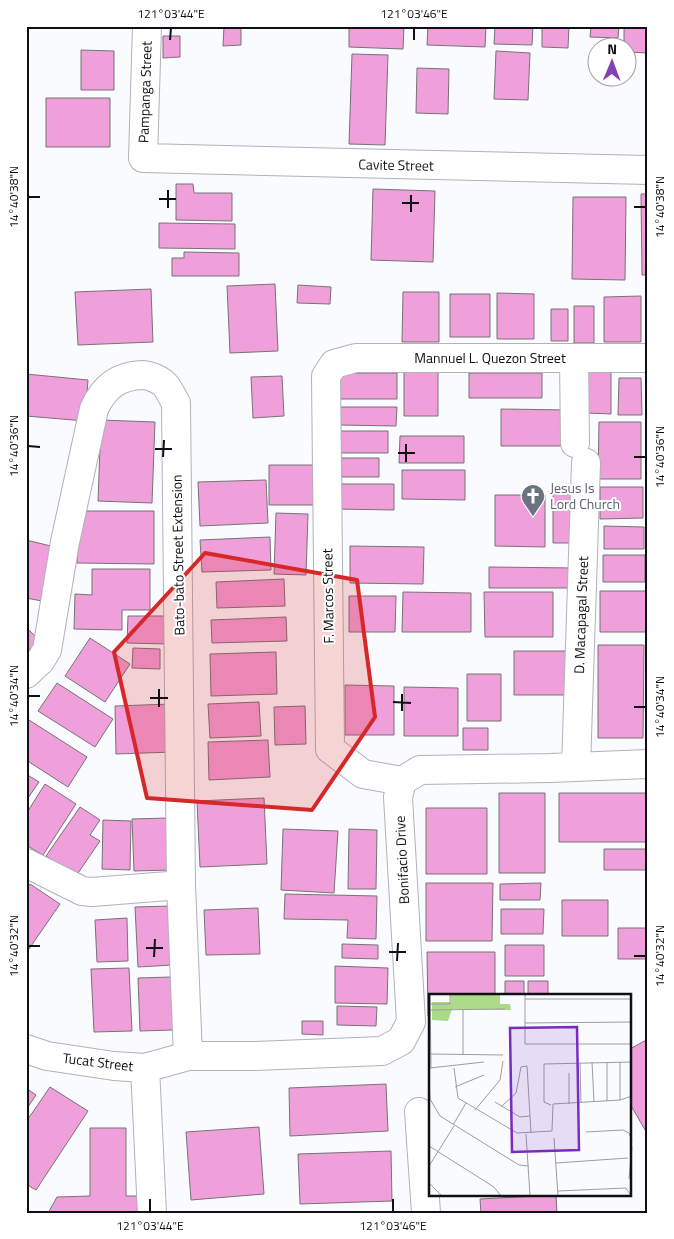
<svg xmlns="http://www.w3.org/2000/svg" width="674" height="1239" font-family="'Titillium Web',sans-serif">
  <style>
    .building { fill: #ef9fd9; stroke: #797277 }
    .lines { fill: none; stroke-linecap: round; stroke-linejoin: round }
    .street-casing { stroke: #b1b2ba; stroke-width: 30 }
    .street { stroke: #fff; stroke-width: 28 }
    .marked { fill: #d62828; fill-opacity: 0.2; stroke: #d62828; stroke-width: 4; stroke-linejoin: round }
    .ticks { fill: none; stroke: #0f1013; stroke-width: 2 }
    .labels { text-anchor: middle; stroke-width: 4; stroke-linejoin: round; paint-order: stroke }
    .street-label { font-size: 14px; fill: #0f1013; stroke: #fff }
    .worship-label { font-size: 14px; fill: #5b616d; stroke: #fff; text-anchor: start }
    .inset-road { fill: none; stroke: #9c9da0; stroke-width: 1 }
    .view { fill: #7b2cbf; fill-opacity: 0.15; stroke: #7b2cbf; stroke-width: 2.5 }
    .inset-edge { fill: none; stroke: #0f1013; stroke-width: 2.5 }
    .neatline { fill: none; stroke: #0f1013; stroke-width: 2 }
    .ticks-label { font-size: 12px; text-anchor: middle; fill: #0f1013 }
  </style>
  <rect width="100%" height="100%" fill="#fafbfe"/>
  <path class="building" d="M224,26H241V45L223,46Z
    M349,26H404L403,49L349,47Z
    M428,26H486L485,47L427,45Z
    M495,26H533L532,45L494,44Z
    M542,26H569L568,48L542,47Z
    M591,26H619L618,38L590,37Z
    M624,26H648V53L626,52V48H624Z
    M163,36H180V57L163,58Z
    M81,50L114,51V90H81Z
    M496,51L530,53L528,100L494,99Z
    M352,54L388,55L385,145L349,144Z
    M417,68L449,69L448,114L416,113Z
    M46,98H110V147H46Z
    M176,184H193L194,193H232V221L176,220Z
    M373,189L435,191L433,262L371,260Z
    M641,194H648V275H642Z
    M573,197H626L625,280L572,279Z
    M159,223L235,224V249L159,248Z
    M184,252L239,253V276H172V258H184Z
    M275,284L278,351L230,353L227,286Z
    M298,285L331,287L330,304L297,303Z
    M151,289L153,342L78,345L75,292Z
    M403,292H439V342H402Z
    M497,293L534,294V339H497Z
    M450,294H490V337H450Z
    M641,296V342H604V297Z
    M574,306H594V343H574Z
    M551,309H568V341H551Z
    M587,366H611V414L587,413Z
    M404,372H438V416H404Z
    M333,373H397V399H333Z
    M469,373H542V398H469Z
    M26,374L88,380L85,421L26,416Z
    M282,376L284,416L253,418L251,377Z
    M619,378H641L642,415H618Z
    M338,407H397L396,426L338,425Z
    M501,409L569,410L568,446H501Z
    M101,420L155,422L152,503L98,501Z
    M599,422H641V479H598Z
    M335,431H388V453H335Z
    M400,436H464V463H399Z
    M336,458H379V477H336Z
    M269,465H316V505H269Z
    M402,470H465V500L402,499Z
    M266,480L268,523L200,526L198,482Z
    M336,484H394V510L336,509Z
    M600,487H643V518L600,519Z
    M577,493L576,543H553V494Z
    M495,495H545V547L495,546Z
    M77,511H154V564L77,563Z
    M276,513L308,514L306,575L274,574Z
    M604,526L644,527V549H604Z
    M270,537L271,570L202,572L200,540Z
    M26,540L55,547L42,601L26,598Z
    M350,546L424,547L423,584L350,583Z
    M603,555H645V582H603Z
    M489,567L575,568V588H489Z
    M92,569H150V610H122V630L74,629L75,594L92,595Z
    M284,579L285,606L217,608L216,582Z
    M600,591H648V632H600Z
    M403,592L471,593V632H402Z
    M484,592H553V637H485Z
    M349,596H396L395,632H349Z
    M128,616H169V644L127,643Z
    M286,617L287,641L212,643L211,620Z
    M26,627L39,640L26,653Z
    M90,638L130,664L105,702L65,676Z
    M598,645H644L643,738H598Z
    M133,648L160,649V669L132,668Z
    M514,651H566V695H514Z
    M276,652L277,694L211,696L210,654Z
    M467,674H501V721H467Z
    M57,683L113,719L95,747L38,711Z
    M345,685L394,686V735H345Z
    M404,687L458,688V736H404Z
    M259,702L261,736L210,738L208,704Z
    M171,704L173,752L116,754L115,706Z
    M305,706L306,744L275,745L274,707Z
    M29,720L87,757L68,787L26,760V724Z
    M463,728H488V750H463Z
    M268,740L270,777L209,780L208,742Z
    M26,774L39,782L26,801Z
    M45,784L76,804L43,855L26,845V814Z
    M499,793H545V873H499Z
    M559,793H648V842H559Z
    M264,798L267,864L200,867L197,801Z
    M80,807L100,820L90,835L100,841L76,876L46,856Z
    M426,808H487V874H426Z
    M168,818L170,870L134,871L132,819Z
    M103,820L131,821L130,870L102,869Z
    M283,829L338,831L334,893L281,890Z
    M349,829L377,830L376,889H348Z
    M604,849H648V870H604Z
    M426,883H493L492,941H426Z
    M541,883L540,900H500V884Z
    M30,884L60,904L29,949L26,946V889Z
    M285,894L377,896L376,939L347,938L348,920L284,919Z
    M562,900H608V936H562Z
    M171,906L173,965L138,967L135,907Z
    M258,908L260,954L206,955L204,910Z
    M501,909H544L543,934H501Z
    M127,918L128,961L97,962L95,920Z
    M618,928H647V959H618Z
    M342,944L378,945V959L342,958Z
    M505,945H544V976H505Z
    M427,952H495V995H430V1016H428Z
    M335,966L388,968L387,1004L335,1003Z
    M129,968L132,1031L94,1032L91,969Z
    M171,977L173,1030L140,1031L138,978Z
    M505,981H524V995H505Z
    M528,981H548V995H528Z
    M337,1006L377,1007L376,1026L337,1025Z
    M302,1021H323V1035L302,1034Z
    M648,1039V1135L630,1104V1049Z
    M386,1084L388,1131L290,1136L289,1088Z
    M50,1087L88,1111L36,1190L26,1184V1122Z
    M26,1088L36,1095L26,1110Z
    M259,1127L264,1194L191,1200L186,1132Z
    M90,1128H126V1196H139V1213H48L57,1197L90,1196Z
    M391,1151L392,1201L300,1204L298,1154Z
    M556,1195L557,1213H481L480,1199Z"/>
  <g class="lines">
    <g class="street-casing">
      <path id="street" d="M147,26L143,158L648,170
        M574,358L575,443
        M26,674L40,661L47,650L65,542L94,409C104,387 118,376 142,375C149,375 158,379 163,383C169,388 172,397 176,403L181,885L188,1056
        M576,767L586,463
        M402,781L363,774L330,749L326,376L334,364L356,358H648
        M26,863L82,891L92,892L181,885
        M26,1049L47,1056L114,1066L145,1068L188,1056H255L382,1051L401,1041L411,1022L398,797L402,781L420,770L550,768L648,764
        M145,1068L152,1213
        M419,1112L426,1213"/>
    </g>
    <use href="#street" class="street"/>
  </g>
  <path class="marked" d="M205,553L357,580L375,717L312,810L147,798L114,652Z"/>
  <path class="ticks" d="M170,40L171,28M414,40V28M28,197H40M159,199H176M402,203H419M634,207H646M168,208V190M411,212V195M28,446L40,447M155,449H172M398,453H415M163,457L164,440M634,457H646M406,462V444M28,696H40M150,698H168M393,702L411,703M159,707V689M634,707H646M402,711V694M28,946H40M146,948H163M389,952H406M634,956H646M154,957L155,939M397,961L398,943M150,1212V1199M393,1212V1199"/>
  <defs>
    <g id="church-pin" transform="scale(1.25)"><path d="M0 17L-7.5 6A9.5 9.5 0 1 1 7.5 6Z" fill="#6b7280" stroke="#fff"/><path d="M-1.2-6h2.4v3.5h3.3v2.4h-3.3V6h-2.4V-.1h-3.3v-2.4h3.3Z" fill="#fff"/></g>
  </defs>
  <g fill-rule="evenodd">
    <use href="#church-pin" x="533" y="496"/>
  </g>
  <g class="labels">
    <g class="street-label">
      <text transform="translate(145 92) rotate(-88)" y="5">Pampanga Street</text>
      <text transform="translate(396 165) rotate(1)" y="5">Cavite Street</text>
      <text x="490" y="363">Mannuel L. Quezon Street</text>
      <text transform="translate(178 555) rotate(-91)" y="5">Bato-bato Street Extension</text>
      <text transform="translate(328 596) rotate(-91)" y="5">F. Marcos Street</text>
      <text transform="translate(581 615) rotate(-88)" y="5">D. Macapagal Street</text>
      <text transform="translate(402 860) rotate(-93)" y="5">Bonifacio Drive</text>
      <text transform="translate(98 1062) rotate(7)" y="5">Tucat Street</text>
    </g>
    <g class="worship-label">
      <text x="550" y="493">Jesus Is<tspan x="550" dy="16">Lord Church</tspan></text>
    </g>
  </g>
  <g transform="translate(429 994)">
    <rect width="202" height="202" fill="#fafbfe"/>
    <path d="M21,1H71V10H81L82,16L23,15L19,27L3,26V8H22Z" fill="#abda88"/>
    <path class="inset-road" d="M1,1L2,74M96,1V50H203M96,5H203M1,10H21V1M1,16L76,15M96,29L203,28M2,60L74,61M34,60V16M163,68L165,108M178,68V107M151,69L152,109M1,74L55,68M25,74L29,104L88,139L123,137L124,110L191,106L203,102M0,85L1,105L11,122L90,171L100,172M26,93L55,81M191,106V68M66,108L91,123L101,122M140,110V79M122,111L115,108V70L203,68M73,112L87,99L92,73L98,72L102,139M46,116L71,86L74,67M24,131L37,109M157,138L194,136L200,139L203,147M97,140L101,202M125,144L129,202M0,152L65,193L72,202M127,169L199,164M0,172L25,132M200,185L203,153M0,189L13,202M129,197L197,194L202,202"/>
    <path class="view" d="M148,33L150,156L83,158L81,34Z"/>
    <rect width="202" height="202" class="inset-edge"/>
  </g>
  <rect width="674" height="1239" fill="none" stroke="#ffffff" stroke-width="55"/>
  <g transform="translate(612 62) rotate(1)"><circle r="24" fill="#ffffff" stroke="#9f9fa1"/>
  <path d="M0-4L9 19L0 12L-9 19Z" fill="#8540b4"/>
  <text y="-8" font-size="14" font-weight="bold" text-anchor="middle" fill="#0f1013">N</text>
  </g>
  <rect x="28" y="28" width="618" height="1184" class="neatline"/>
  <g class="ticks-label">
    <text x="171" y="18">121°03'44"E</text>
    <text x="414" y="18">121°03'46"E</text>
    <text transform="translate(14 197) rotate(-90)" y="4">14°40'38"N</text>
    <text transform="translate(660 207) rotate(-90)" y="4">14°40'38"N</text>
    <text transform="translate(14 446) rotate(-90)" y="4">14°40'36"N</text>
    <text transform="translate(660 457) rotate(-90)" y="4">14°40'36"N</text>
    <text transform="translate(14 696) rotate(-90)" y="4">14°40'34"N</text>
    <text transform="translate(660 707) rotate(-90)" y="4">14°40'34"N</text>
    <text transform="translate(14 946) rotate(-90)" y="4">14°40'32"N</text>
    <text transform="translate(660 956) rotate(-90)" y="4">14°40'32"N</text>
    <text x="150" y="1230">121°03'44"E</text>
    <text x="393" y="1230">121°03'46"E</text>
  </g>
</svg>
